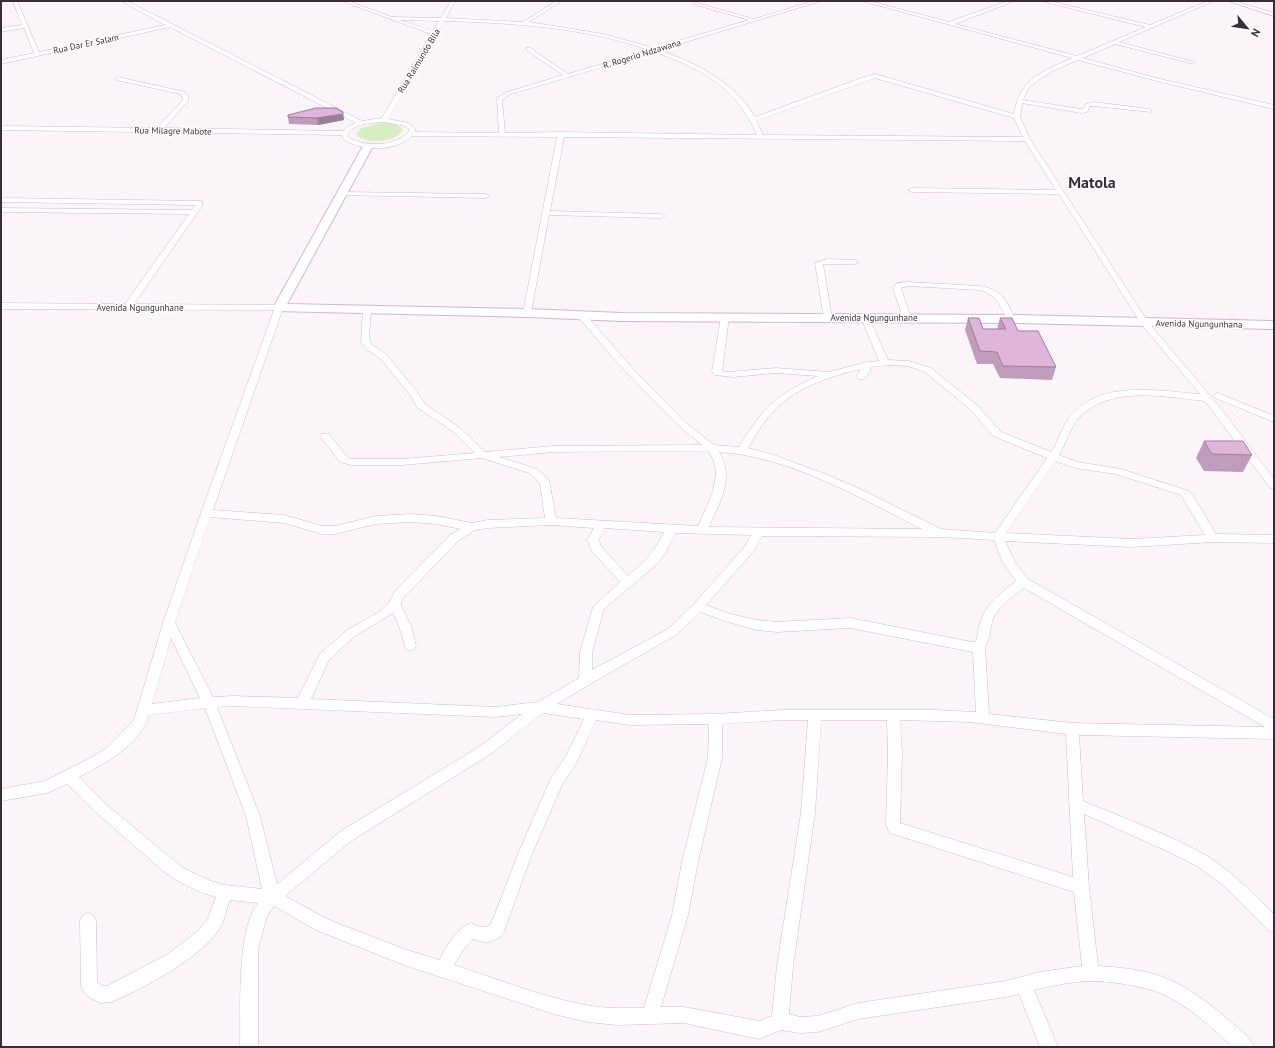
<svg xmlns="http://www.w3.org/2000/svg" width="1275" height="1048" font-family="'PT Sans',sans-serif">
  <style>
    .green { fill: #d8edc0 }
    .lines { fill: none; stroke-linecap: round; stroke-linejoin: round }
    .street-casing { stroke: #d3b5d0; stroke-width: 1 }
    .secondary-casing { stroke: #d3b5d0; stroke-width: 2 }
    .street { fill: #fff; fill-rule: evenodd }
    .secondary { fill: #fff; fill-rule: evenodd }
    .wall { fill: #c09cbc }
    .shaded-wall { fill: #9c7f99 }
    .building { fill: #dfb5db; stroke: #9c7f99 }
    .labels { text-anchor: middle; stroke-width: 3; stroke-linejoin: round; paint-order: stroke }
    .far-street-label { font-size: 9px; fill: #392e38; stroke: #fff }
    .far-town-label { font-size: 16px; font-weight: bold; fill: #392e38; stroke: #fff }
  </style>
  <rect width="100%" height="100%" fill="#fbf5fa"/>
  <path class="green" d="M380,123L394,124L402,128L403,130C398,142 363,146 356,134L361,128Z"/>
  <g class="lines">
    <g class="street-casing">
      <path id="street" d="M13,1H17L39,52L165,25L121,1H127L362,121L382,118L431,34L342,1H348L392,17L441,18L451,1H455L446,18L523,22L556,1H561L529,22L603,34L654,48L749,20L693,4V2L754,19L814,1H821L659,50C697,63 734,82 755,117L864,77L875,74L1014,114C1019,79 1043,71 1072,58L862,1H869L949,22L1008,1H1014L955,24L1077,56L1146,27L1041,1H1049L1150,25L1208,1H1214L1119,42L1194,62V64L1115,44L1083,58L1160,79L1274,105V109L1157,81L1078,60L1052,71L1037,81L1028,89L1023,100L1081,109H1083L1086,104L1094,102L1149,109L1151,110V112L1094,106H1090L1087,112L1081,113L1022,103L1020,117L1030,139L1148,322L1223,411L1274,479V489L1270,488L1205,401C1164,397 1108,384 1077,420C1069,430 1066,444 1059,455L1077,462L1121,469L1189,491L1194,497L1216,534L1274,535V543L1213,542L1132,547L1005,541L1016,564L1028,579L1274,719V739L1079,735L1083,801C1123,818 1169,834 1207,856C1232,871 1253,894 1274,914V933L1268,930L1224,886L1197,866L1167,851L1084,814L1089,887L1098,966C1113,967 1127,968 1141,971C1176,977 1206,1000 1232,1023C1240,1030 1250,1037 1255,1047H1233C1211,1027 1188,1005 1160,993C1144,986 1109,981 1091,981C1076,981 1049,986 1034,990L1058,1047H1040L1019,994L1006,997L858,1019L818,1032L800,1033L781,1030L759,1039L684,1023L618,1025L587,1022L554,1014L404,965L316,930L274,906L267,916L258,949V1047H240C241,1012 236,930 258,903L230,900C226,910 224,923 218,931C200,958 141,990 111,1002L101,1003L90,998L83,991L81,985L80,921L82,916L88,913L94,916L96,921L97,982L102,986H107L168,954L198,931L207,920L216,897C197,892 178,882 163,871L98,814L67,784L47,793L1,801V789L45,781L94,756L109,746L134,720L163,623L201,513L274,310L1,309V303L125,304L189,214L1,212V208L192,210L195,205L1,202V198L202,201V206L134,304L279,305L283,308L213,510L284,515L322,526H335L376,516L411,514L436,516L472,523L488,520L545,518L540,483L529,473L482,458L402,465H351L340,462L320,436L321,434H329L348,458L351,459H402L475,453L454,432L418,408L410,395L381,359L365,348L361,342L363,310L367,307L371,310L369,337L371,344L387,355L417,392L425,404L460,428L485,452L553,446L702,445L680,427L654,401L615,360L579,318L578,316L582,313L585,314L634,370L686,423L714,445L739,447C763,407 776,395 818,376L776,373L733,377L715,375L712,371L721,317L725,314L729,317L722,371L728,372L776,368L829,372L867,362L879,361L861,318L862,316H868L888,360L909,361L931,368L977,405L1001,432L1051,452C1059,441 1061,428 1070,417C1100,379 1157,391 1200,394L1142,325L1059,194L912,192L908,190L912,188L1056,190L1025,141L564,137L550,211L661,214L665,216L661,218L549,215L531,313L527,316L523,313L557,137L412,136C396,152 359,152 342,138V135L1,130V126L157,128L183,100L181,94L116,80V78L118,77L185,92L188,95V101L164,128L343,131L347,127L356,123L170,27L1,64V60L34,53L24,28L1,32V28L22,25ZM400,20L439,21L433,31ZM444,21C513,23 583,27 649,50L568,74L530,48H526V50L563,75L507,92L497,98L499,133L415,132L416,130L409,123L388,119ZM654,52C701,68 736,87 757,135L561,132L505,133L502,100L511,94ZM875,78L1014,118L1023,137L763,135L756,121ZM384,122L405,126L410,130C398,147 363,148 347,136C352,123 372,123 384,122ZM889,365L908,366L925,372L970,409L993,436L1047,458L995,533L941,529L860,489L825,474L774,455L748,448C755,437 761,425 770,415C792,389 829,376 861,369L856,377L858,379H864L870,372V367ZM708,451C726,474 708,503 698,526L556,518L549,480L537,469L499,457L553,452ZM719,452C789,456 860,498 922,529L709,527C720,502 735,477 719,452ZM1055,461L1075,468L1116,474L1181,495L1205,535L1132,539L1006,533ZM210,517L284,523L322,534H335L376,524L411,522L436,524L461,529L450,535L395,591L389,603L379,612L347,630L320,654L298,698L233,696L213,697L175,623ZM551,525L594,528L587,540L592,551L620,582L593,607L580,652L579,678L538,702L495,707L311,699L329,660L355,636L393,613L399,626L406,649L410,651L414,649L416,646L411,626L401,605L402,599L458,541L475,530L488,528ZM604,528L664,532C653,554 646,560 628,576L601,546L599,540ZM675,533L751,535L745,546L694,604L668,629L592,670V652L604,609L657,564L666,552ZM762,536L940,537L994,540L1002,561L1016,581C1002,592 987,603 981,620C978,627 978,634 976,641L972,642L850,618L777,622L757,620L730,614L706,605L753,552ZM1024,588L1265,727L1072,723L989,714L985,646C990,639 990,631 992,622C997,607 1012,597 1024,588ZM700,612L728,622L757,630L777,632L850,628L973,652L976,712L934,710H782L715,714L630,715L557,704L590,684L676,635ZM171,638L200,698L152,704ZM233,706L495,717L522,714L479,747L341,831L277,884L260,816L217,707ZM205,708L246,816L262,889L225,885L211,881L183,868L108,806L79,777C105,763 140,746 149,715ZM543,713L584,719L566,756L550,780L518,854L491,924C484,930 478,926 471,923C455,930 447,946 439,960L404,949L327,919L285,896L351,841L489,755ZM596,720L630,725L709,724L708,758L682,862L672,915L644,1008C625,1008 605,1009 586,1005C541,997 498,979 454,965L464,949L473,939C485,944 493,943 503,934L532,854L563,783L576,764ZM782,720H808L801,813L777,966L772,1016L759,1021L684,1007H661L688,915L698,862L722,758V724ZM821,720H887L888,753L886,825L890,833L1074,892L1082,966L1040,972L1006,981L858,1003L818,1016L800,1017L789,1014L793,966L815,813ZM900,720L969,722L1066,734L1073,877L900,823L902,753Z
        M1228,1H1235L1274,13V16Z
        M342,192L486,194L490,196L486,198L340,195L338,194Z
        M827,259L855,260L859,262L855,264H823L832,318L828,321L824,318L815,263Z
        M908,282L981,286C1003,291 1006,300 1015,319L1011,322L1008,321C999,305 1000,297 980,290L908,286L901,288L911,319L907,322L904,321L893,288L897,283Z
        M1218,393L1274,416V422L1215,398L1213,396L1215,394Z"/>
    </g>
    <g class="secondary-casing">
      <path id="secondary" d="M368,143L373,146L287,304L527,309L622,313L1011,315L1274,321V329L1011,323L622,321L527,317L275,311L273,308L363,146Z"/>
    </g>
    <use href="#street" class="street"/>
    <use href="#secondary" class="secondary"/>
  </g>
  <path class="wall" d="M336,108L344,120L318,125L289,124L288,117Z
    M968,318L983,329H997L1000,318L1018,331L1056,367L1052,380L1000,378L993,364H977L965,330Z
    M1204,441L1252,455L1243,472L1204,471L1196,458Z"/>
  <path class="shaded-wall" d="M343,112L344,120L318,125L317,118Z"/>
  <path class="building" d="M316,108H336L343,112V114L317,118L288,117V115Z
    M968,318H979L983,329H1006L1000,318H1012L1018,331H1038L1056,367L1003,366L997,352L980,351Z
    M1204,441H1243L1252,455L1212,454Z"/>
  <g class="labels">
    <g class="far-street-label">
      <text transform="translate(86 44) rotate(-12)" y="3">Rua Dar Er Salam</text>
      <text transform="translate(642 54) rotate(-17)" y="3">R. Rogerio Ndzawana</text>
      <text transform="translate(419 61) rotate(-59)" y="3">Rua Raimundo Bila</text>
      <text transform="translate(173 131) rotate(1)" y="3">Rua Milagre Mabote</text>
      <text x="140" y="311">Avenida Ngungunhane</text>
      <text x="874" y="321">Avenida Ngungunhane</text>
      <text transform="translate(1199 324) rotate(1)" y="3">Avenida Ngungunhana</text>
    </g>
    <g class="far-town-label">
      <text x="1092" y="188">Matola</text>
    </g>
  </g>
  <rect width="1275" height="1048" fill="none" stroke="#392e38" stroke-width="4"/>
  <g transform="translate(1247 28) rotate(119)" stroke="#ffffff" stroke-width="3" paint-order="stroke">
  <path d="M0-3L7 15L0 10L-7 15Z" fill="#392e38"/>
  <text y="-6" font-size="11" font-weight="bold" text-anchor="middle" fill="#392e38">N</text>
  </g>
</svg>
